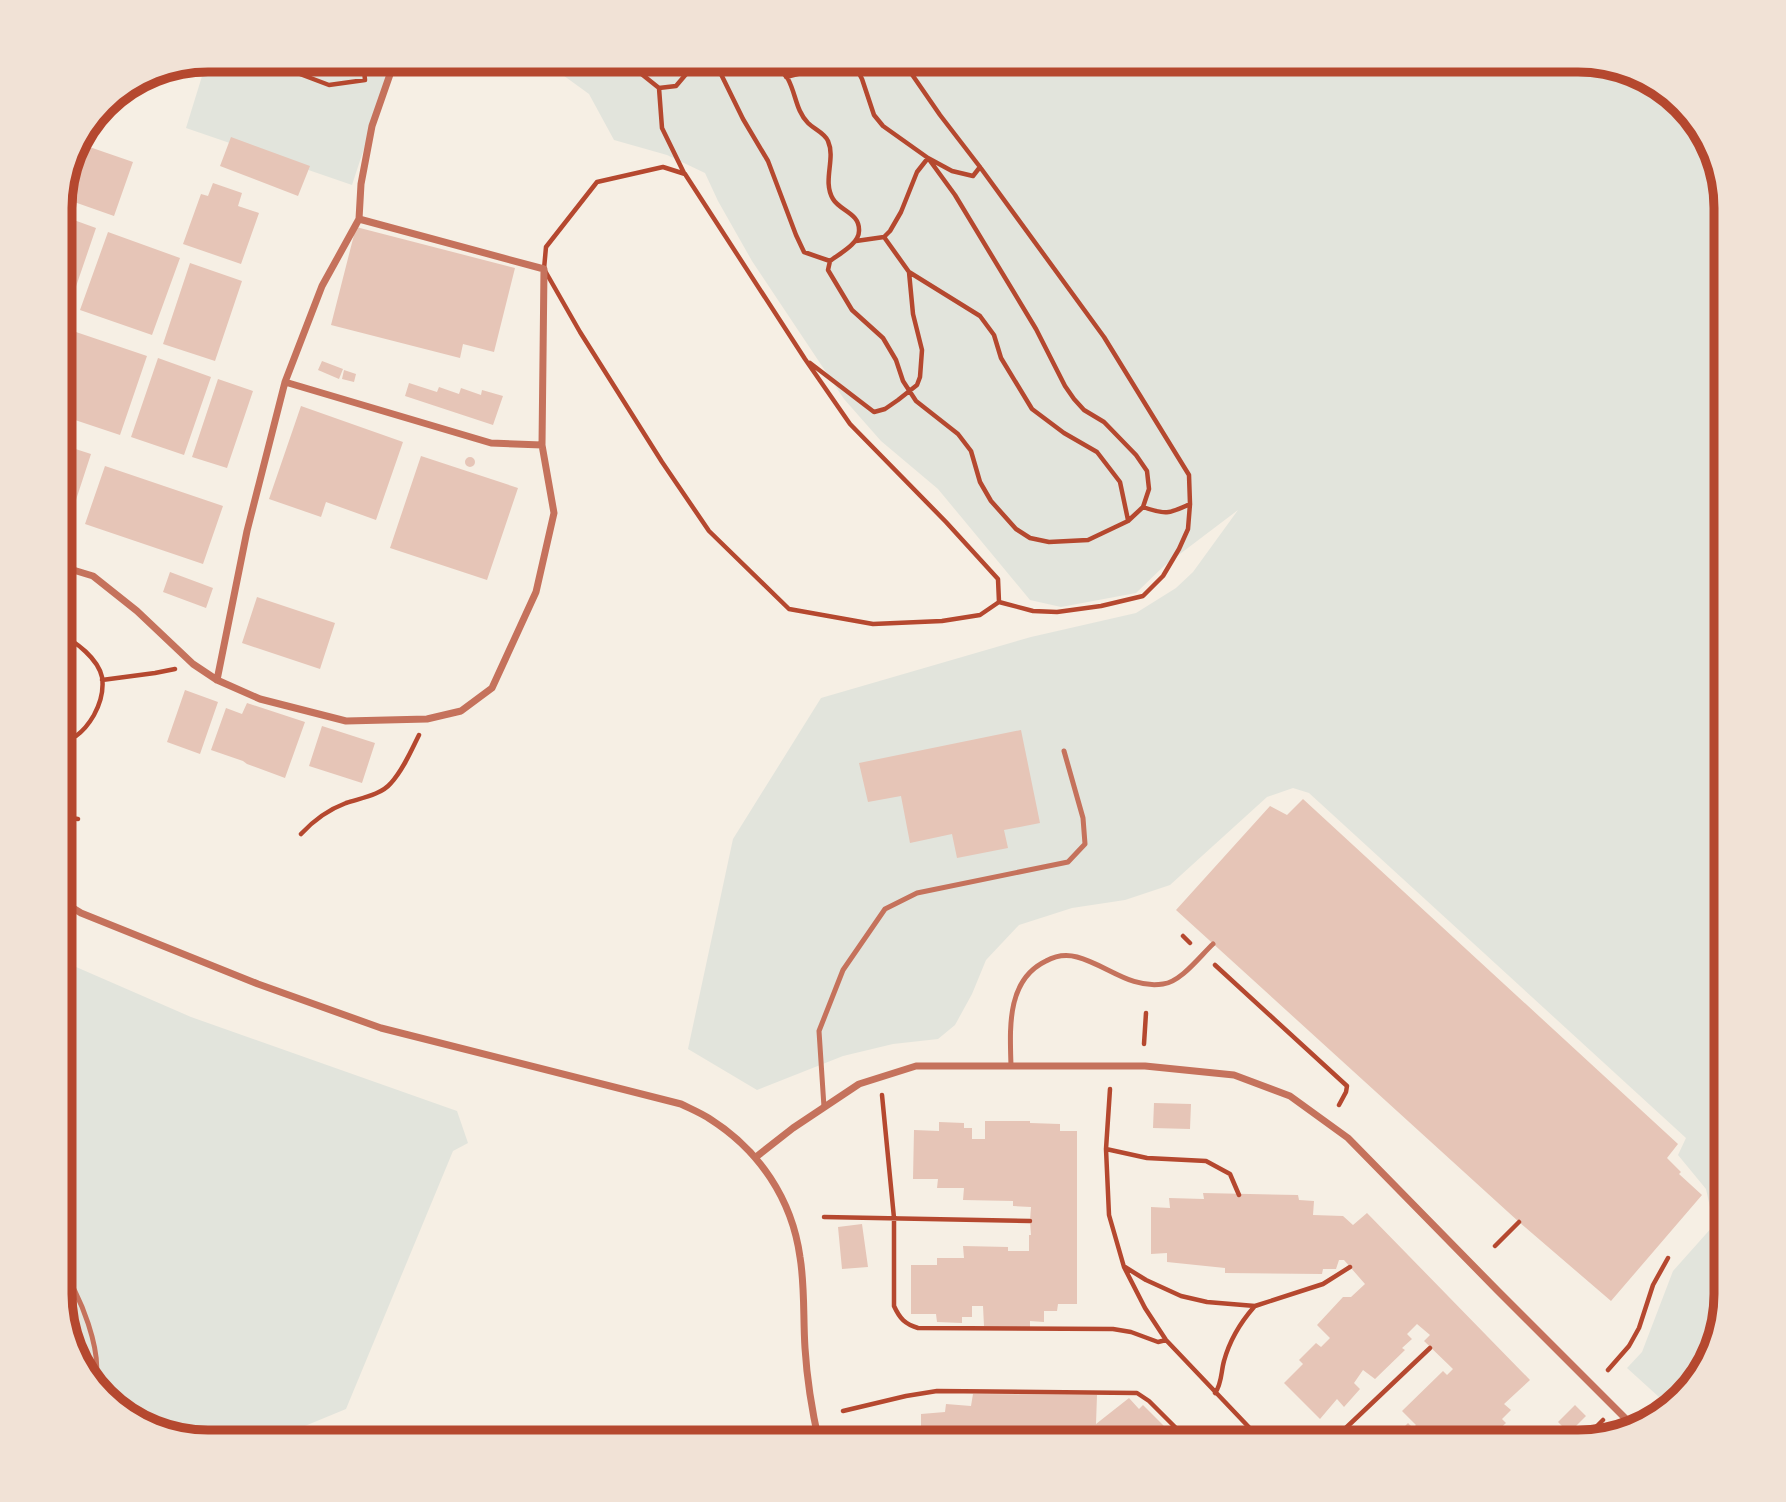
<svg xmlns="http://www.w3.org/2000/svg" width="1786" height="1502" font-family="Manrope,sans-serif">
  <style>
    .green { fill: #e2e4dc }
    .water { fill: #c9d6d2 }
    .building { fill: #e6c5b7 }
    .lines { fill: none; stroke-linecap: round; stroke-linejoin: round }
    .path { stroke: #b5482f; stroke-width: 4.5 }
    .service { stroke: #c5725c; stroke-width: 5 }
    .minor { stroke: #c5725c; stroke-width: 7 }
    .rim { fill: none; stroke: #b5482f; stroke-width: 9 }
  </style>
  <rect width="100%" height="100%" fill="#f6efe4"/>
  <path class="green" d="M207,60H393L352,185L186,128Z
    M532,60H1579L1635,71L1676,97L1715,151L1726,208V1295L1715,1351L1689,1392L1670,1407L1627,1368L1642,1352L1673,1271L1714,1225L1706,1189L1678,1155L1686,1138L1309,793L1293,788L1267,797L1170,885L1125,900L1072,908L1019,925L986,960L972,994L955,1025L938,1039L893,1044L843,1056L757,1090L688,1049L733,839L821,698L1031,637L1136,613L1176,588L1193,572L1238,510L1164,566L1136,593L1061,607L1030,600L938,489L881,441L844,399L752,261L718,201L705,173L667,155L614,140L589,94L549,65Z
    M60,960L191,1017L457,1111L468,1143L453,1151L346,1409L266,1442H207L151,1431L110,1405L75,1360L60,1304Z"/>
  <path class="water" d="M391,1436H421L429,1442H373Z"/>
  <path class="building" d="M231,137L310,166L298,196L220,166Z
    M75,142L133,162L114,216L60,197Z
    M213,183L242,193L238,206L259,213L241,264L183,244L201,194L208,196Z
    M60,215L96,228L69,307L60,304Z
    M356,227L515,268L494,352L463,344L460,358L331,325Z
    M108,232L180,258L152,335L80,310Z
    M190,263L242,281L215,361L163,344Z
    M60,326L67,328L60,349Z
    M73,331L147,356L120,435L60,415V371Z
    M158,358L211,377L184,455L131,437Z
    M322,361L343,369L339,379L318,370Z
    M344,370L356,374L354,382L342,379Z
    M218,379L253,391L227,468L192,457Z
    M409,383L437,392L439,387L459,394L461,388L481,395L482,390L503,396L493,425L405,396Z
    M301,406L403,442L376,520L326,502L321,517L269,499Z
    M60,444L91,454L74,506L60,501Z
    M421,456L518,488L487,580L390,548Z
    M465 462a5 5 0 1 1 10 0a5 5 0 1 1-10 0Z
    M105,466L223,506L203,564L85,524Z
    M170,572L213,588L206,608L163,592Z
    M257,597L335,623L320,669L242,643Z
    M185,690L218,702L200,754L167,742Z
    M247,703L305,722L285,778L247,764L243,761L211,750L226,708L242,714Z
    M322,726L375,743L362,783L309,766Z
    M1021,730L1040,823L1004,830L1008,848L957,858L952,834L910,843L901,796L868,802L859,763Z
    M1303,799L1678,1144L1667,1158L1681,1172L1679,1174L1702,1195L1611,1301L1519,1222L1176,910L1270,806L1287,815Z
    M1154,1103L1191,1104L1190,1129L1153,1128Z
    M985,1121H1030V1123L1060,1124V1131H1077V1304H1058L1057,1311H1044V1322L1030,1321V1327L984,1326L983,1306H972V1317H962V1323L937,1322L936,1314H911V1265H937V1258H964L963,1246L1008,1247V1251H1029V1235H1031L1030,1221L1031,1207L1013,1206V1201L963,1200L964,1188H937L938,1179H913L914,1130L939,1131V1122L964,1123V1128H972V1139H985Z
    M1203,1193L1298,1195L1299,1200L1314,1201L1313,1215L1343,1216L1353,1225L1367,1213L1530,1380L1504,1404L1511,1410L1502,1419L1506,1423L1485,1442H1461L1460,1441L1458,1442H1394L1391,1440L1408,1423L1413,1428L1416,1425L1402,1411L1443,1371L1447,1375L1453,1369L1424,1341L1430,1335L1417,1324L1407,1334L1412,1339L1402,1348L1405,1350L1375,1379L1363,1370L1354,1383L1360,1389L1344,1407L1337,1399L1320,1419L1284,1383L1303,1364L1299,1360L1316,1343L1321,1347L1330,1338L1317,1325L1343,1297H1351L1365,1284L1344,1260H1339L1336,1269H1323L1322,1274L1225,1273V1268L1167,1262V1253L1151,1254V1207L1170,1208L1169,1198L1204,1199Z
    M862,1224L868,1267L842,1269L838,1227Z
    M973,1394L1097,1395L1096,1424L1129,1398L1139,1409L1143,1405L1180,1442H921V1414L945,1412L946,1404L971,1406Z
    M1575,1405L1586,1416L1569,1433L1558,1422Z"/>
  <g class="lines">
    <path class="path" d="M263,60L329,85L365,80L363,60
      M624,60L659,88L676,86L698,60
      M703,60L717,66L743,119L768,161L796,235L804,252L830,261
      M770,60C776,66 783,72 788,79C796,94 796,111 808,123C814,129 825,133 828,141C836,159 822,181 833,199C840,211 860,213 859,231C859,244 839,254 830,261L828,270L852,310L883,338L896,360L903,381L916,401L958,434L971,451L980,482L991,501L1016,529L1030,538L1049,542L1088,540L1128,521L1143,507L1149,489L1147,471L1136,455L1104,422L1084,410L1074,399L1065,386L1036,329L955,195L928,158L883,126L874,115L862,79L852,60
      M902,60L940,115L980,167L1104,337L1189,475L1190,504L1188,529L1179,549L1163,576L1143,596L1101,606L1057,612L1033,611L999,602
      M786,77L852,60
      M659,88L662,128L684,173
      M663,167L685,174L805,359L850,424L946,522L998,579L999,602L980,615L942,621L873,624L789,609L709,531L662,462L580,332L544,269L546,247L597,182Z
      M884,237L890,231L901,212L917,172L928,158L952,171L973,176L980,167
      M856,241L884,237L909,272L980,316L994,335L1001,358L1032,409L1064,433L1097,452L1120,482L1128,520
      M810,363L874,412L885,409L898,400L917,385L920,377L922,350L913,314L909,272
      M1143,507C1165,515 1169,514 1190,504
      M102,680L155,673L175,669
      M60,741C65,739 71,738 76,736C83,731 90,722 94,715C100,704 104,690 102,677C98,659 76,641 60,635
      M60,817H64L78,819
      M301,834C313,821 330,809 346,803C361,798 381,795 391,783C403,770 411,751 419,735
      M1183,936L1190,943
      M1215,965L1347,1086L1346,1092L1339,1105
      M1144,1044L1146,1013
      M1110,1089L1106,1149L1109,1215L1124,1267L1145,1308L1166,1340L1263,1442
      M882,1095L894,1218V1306C900,1319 905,1324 918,1328L1113,1329L1131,1332L1158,1342L1166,1340
      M1106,1149L1147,1158L1206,1161L1230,1174L1239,1195
      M824,1217L1030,1221
      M1495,1246L1519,1222
      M1125,1267L1146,1280L1181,1296L1207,1302L1255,1306L1323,1284L1350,1267
      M1608,1370L1629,1346L1639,1328L1653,1285L1668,1258
      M1215,1393C1222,1384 1221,1371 1224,1361C1230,1339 1240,1323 1254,1307
      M843,1411L906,1396L937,1391L1137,1393L1149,1401L1190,1442
      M1331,1442L1430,1348
      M1581,1442L1603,1420"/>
    <path class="service" d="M1011,1066C1010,1029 1006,980 1046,961C1055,956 1066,954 1077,957C1107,965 1130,989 1163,984C1181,982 1200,956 1213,944
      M824,1107L819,1031L843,970L885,909L917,893L1068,862L1085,844L1083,818L1064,751
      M60,1267C79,1290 105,1356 94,1385"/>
    <path class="minor" d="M285,382L491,443L542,445
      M60,566L93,576L137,611L193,664L217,680L260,699L346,721L427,719L461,711L492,688L536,592L554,513L542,445L544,269L359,219L361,184L372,126L395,60
      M217,680L247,531L285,382L322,286L359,219
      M60,900L81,913L258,984L381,1028L681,1104C691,1109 701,1113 710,1119C759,1150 792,1199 800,1257C805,1287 803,1318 805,1348C807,1380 812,1411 819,1442
      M756,1157L793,1128L859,1084L916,1066H1145L1234,1075L1290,1096L1348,1138L1497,1290L1637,1430"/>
  </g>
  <path d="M0 0H1786V1502H0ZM208 72H1578A136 136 0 0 1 1714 208V1294A136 136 0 0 1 1578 1430H208A136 136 0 0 1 72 1294V208A136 136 0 0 1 208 72Z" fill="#f1e2d6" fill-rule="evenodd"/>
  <path class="rim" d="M208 72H1578A136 136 0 0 1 1714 208V1294A136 136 0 0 1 1578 1430H208A136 136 0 0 1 72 1294V208A136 136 0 0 1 208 72Z"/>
</svg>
